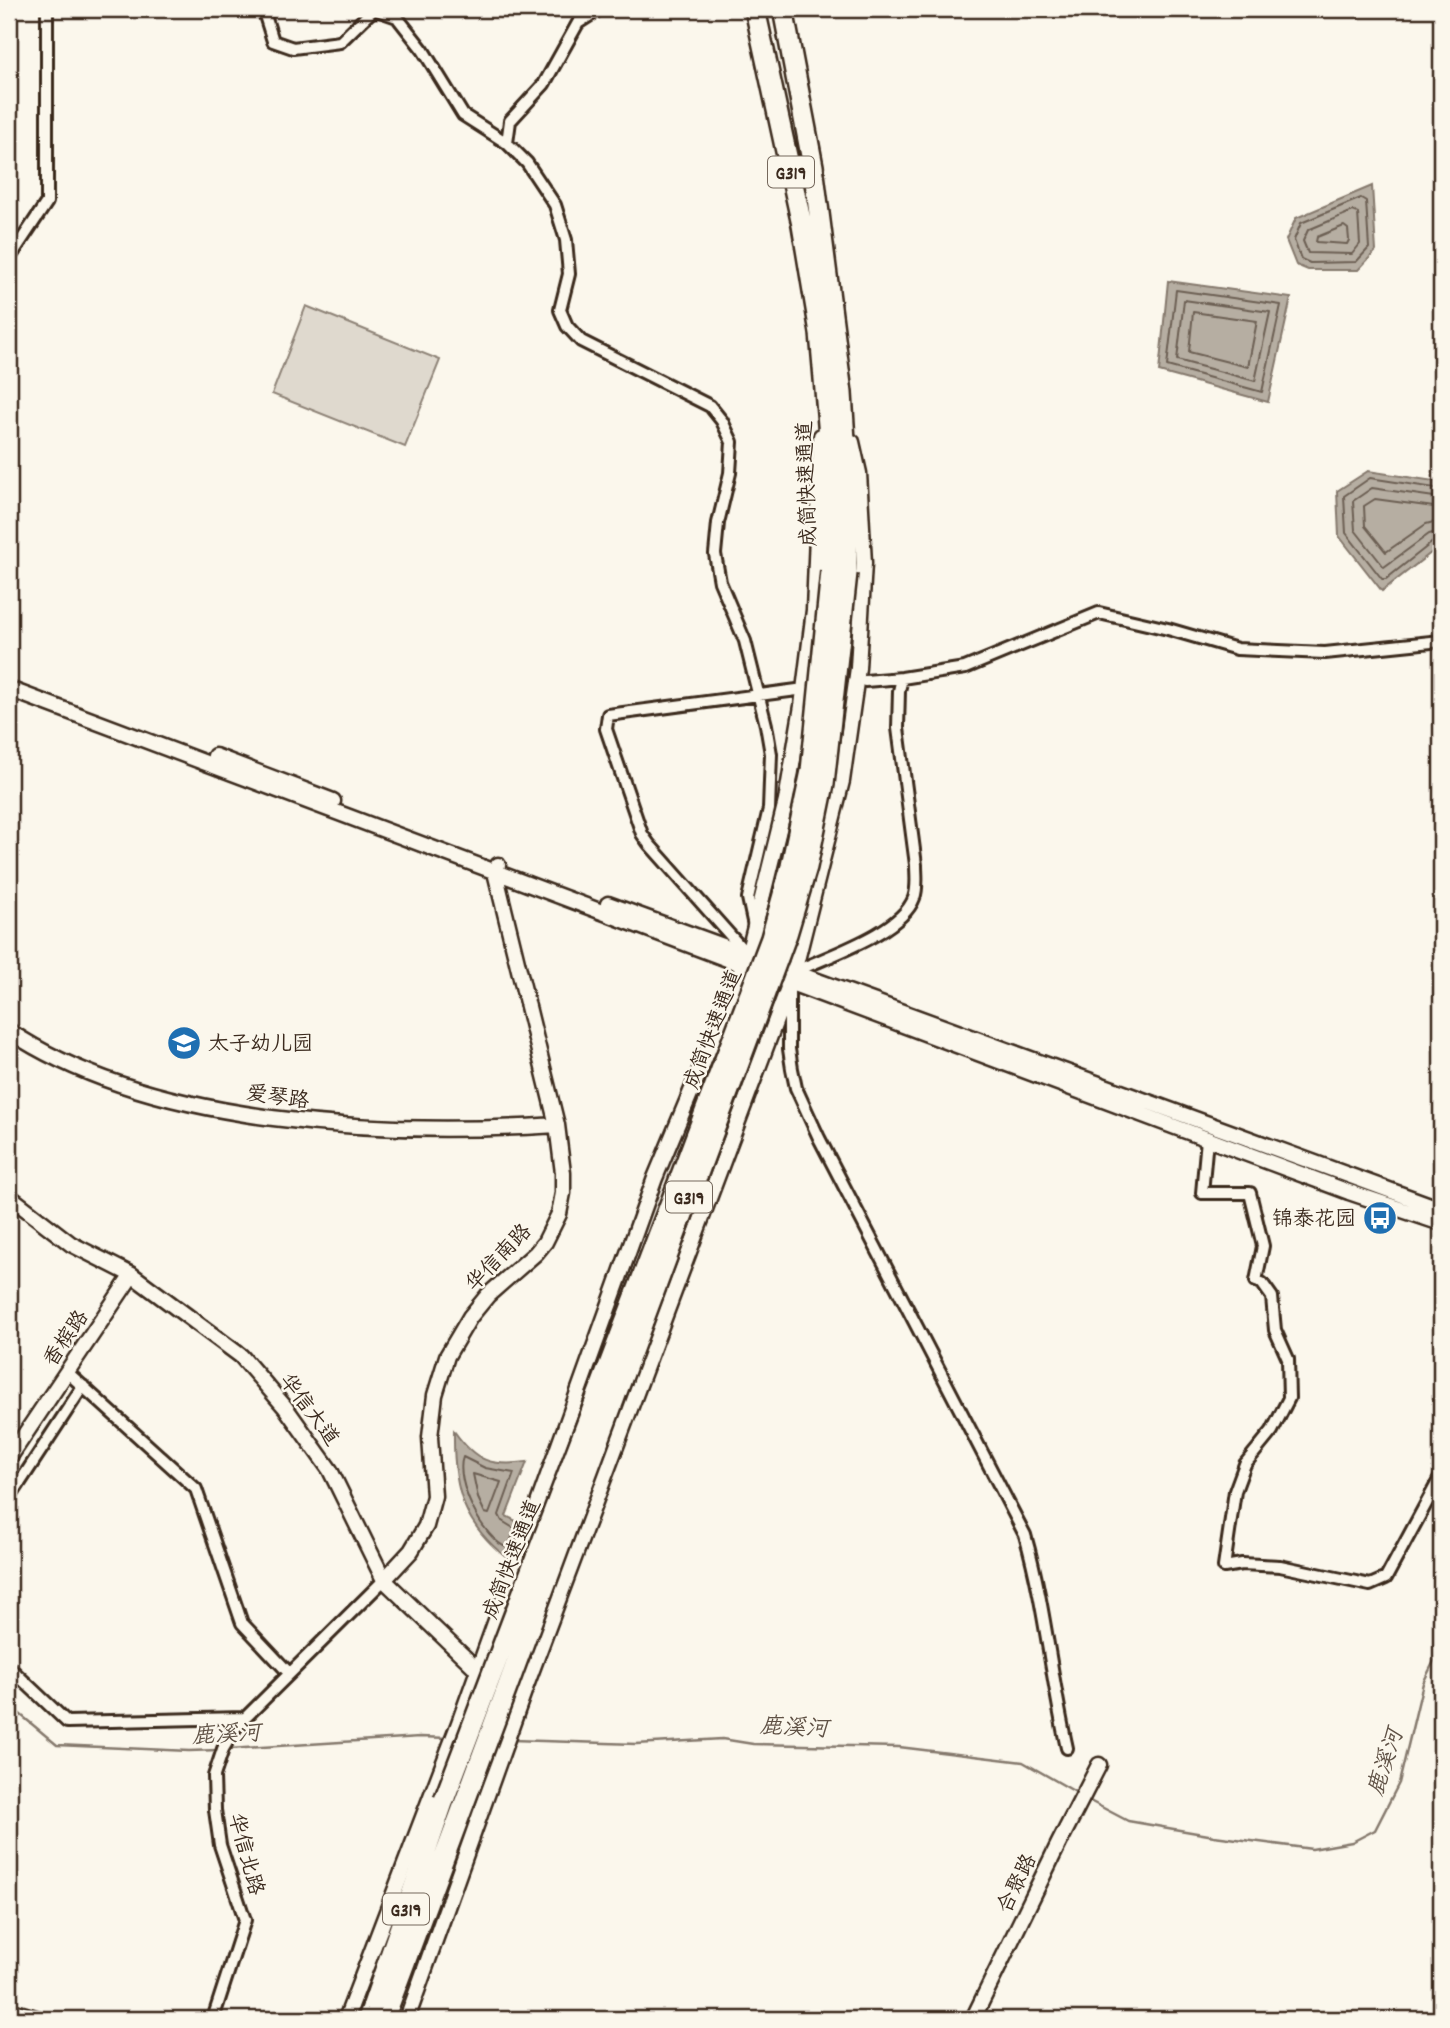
<svg xmlns="http://www.w3.org/2000/svg" width="1450" height="2028" font-family="Dekko,'LXGW WenKai TC',sans-serif">
  <style>
    .garden { fill: #dfd9ce; stroke: #8d8276; stroke-width: 2 }
    .water { fill: #b6aea2; stroke: #85796d; stroke-width: 2 }
    .lines { fill: none; stroke-linecap: round; stroke-linejoin: round }
    .shore { stroke: #6c5f53; stroke-width: 2 }
    .stream { stroke: #85796d; stroke-width: 2.5 }
    .street-casing { stroke: #3b2a1e; stroke-width: 16 }
    .secondary-casing { stroke: #3b2a1e; stroke-width: 19 }
    .highway-casing { stroke: #3b2a1e; stroke-width: 24 }
    .street { stroke: #fbf7ec; stroke-width: 10 }
    .secondary { stroke: #fbf7ec; stroke-width: 14 }
    .highway { stroke: #fbf7ec; stroke-width: 19 }
    .highway-bridge-casing { stroke: #3b2a1e; stroke-width: 24; stroke-linecap: butt }
    .highway-bridge { stroke: #fbf7ec; stroke-width: 19 }
    .labels { text-anchor: middle; stroke-width: 5; stroke-linejoin: round; paint-order: stroke }
    .shield { fill: #fbf7ec; stroke: #75685c; stroke-width: 2 }
    .shield-label { font-size: 19px; font-weight: bold; fill: #3b2a1e }
    .street-label { font-size: 21px; fill: #3b2a1e; stroke: #fbf7ec }
    .poi-label { font-size: 21px; fill: #3b2a1e; stroke: #fbf7ec; text-anchor: start }
    .water-label { font-size: 23px; font-style: italic; fill: #605246; stroke: #fbf7ec }
  </style>
  <rect width="100%" height="100%" fill="#fbf7ec"/>
  <filter id="ink" filterUnits="userSpaceOnUse"><feTurbulence type="fractalNoise" baseFrequency=".0143" numOctaves="2"/><feDisplacementMap in="SourceGraphic" scale="14" xChannelSelector="R" yChannelSelector="G"/><feConvolveMatrix kernelMatrix="1 2 1 2 8 2 1 2 1" color-interpolation-filters="sRGB"/></filter>
  <g filter="url(#ink)">
    <path class="garden" d="M306,306L440,360L405,447L272,394Z"/>
    <path class="water" d="M1372,186L1376,251L1358,270H1308L1296,265L1286,240L1296,218Z
      M1168,281L1291,298L1268,402L1159,372Z
      M1368,471L1441,482V545L1382,591L1339,536L1337,491Z
      M454,1431C475,1461 491,1467 527,1462L506,1516L524,1525L512,1562C463,1525 453,1491 454,1431Z"/>
    <g class="lines">
      <path class="shore" d="M1361,198L1366,201L1369,248L1356,262L1310,263L1301,259L1294,240L1301,223Z
        M1353,211L1358,213L1360,244L1352,254L1308,253L1303,241L1308,230Z
        M1344,226L1348,229L1349,240L1347,244L1316,242L1317,237Z
        M1176,290L1281,305L1262,392L1167,366Z
        M1184,300L1270,312L1255,381L1177,360Z
        M1193,312L1257,321L1248,367L1189,352Z
        M1441,489L1370,478L1344,496L1346,533L1382,579H1386L1434,541L1441,540
        M1441,498L1372,488L1353,501L1355,530L1384,567L1429,534L1441,531
        M1441,508L1375,499L1364,506L1365,526L1386,552L1426,524L1441,520
        M463,1457L485,1468L514,1473L499,1515L502,1521L515,1529L508,1548C483,1540 454,1480 463,1457Z
        M473,1474L501,1482L489,1514L485,1513L478,1498Z"/>
      <path class="stream" d="M9,1705L57,1745L189,1751L218,1750
        M512,1740L636,1744L722,1739L753,1744L899,1747L1023,1762L1079,1794
        M229,1749L420,1737L449,1738
        M1088,1800L1128,1821L1214,1836L1312,1849L1352,1842L1375,1830L1399,1783L1423,1683L1441,1647"/>
      <g class="street-casing">
        <path id="street" d="M263,9L273,41L293,48L340,42L374,9L397,17L423,50L463,115L507,143L527,163L555,205L566,240L569,274L560,310L567,326L581,341L710,406L722,421L732,442L730,473L718,523L715,554L720,582L745,641L766,725L771,754L769,809L748,898L754,926
          M507,143L510,121L544,84L578,23L600,9
          M9,259L47,202V9
          M865,681L902,678L965,668L1099,613L1168,629L1237,649L1325,653L1441,641
          M745,952L649,844L642,834L606,729L608,715L797,690
          M794,972C827,956 901,933 914,898C918,887 916,875 916,865L898,728L899,691L902,678
          M789,993V1049L792,1069L796,1088L819,1138L1025,1535C1045,1605 1051,1678 1067,1748
          M1207,1139L1202,1193H1250L1263,1246L1256,1281L1262,1283L1272,1297L1275,1330L1288,1359L1289,1398L1272,1431L1245,1464L1235,1491L1224,1567L1242,1564L1280,1566L1370,1585L1386,1578L1441,1476
          M67,1372L196,1489L242,1623L289,1673
          M9,1499L83,1386
          M9,1667L67,1722L244,1718
          M213,2019L245,1920L220,1845L215,1810L214,1776L223,1749L236,1727L384,1580"/>
      </g>
      <g class="secondary-casing">
        <path id="secondary" d="M9,689L751,968
          M215,756L333,801
          M608,904L756,958
          M785,969L1441,1209
          M783,980L1349,1192L1441,1223
          M9,1031C152,1127 389,1136 557,1125
          M9,1196L71,1244L132,1275L241,1356L285,1407L330,1470L384,1580L482,1674
          M9,1458L132,1275
          M384,1580L411,1551L426,1526L434,1496L430,1437L435,1395L447,1356L470,1317L488,1295L536,1253L545,1242L559,1214L563,1193V1173L557,1125L495,872L498,865
          M9,2010L40,2019
          M346,2019L459,1723L655,1178L748,955L786,801L802,706L814,610L821,436
          M407,2019L526,1686L794,972L842,781L858,668L864,563L859,473L852,442
          M973,2019L1059,1843L1099,1765"/>
      </g>
      <g class="highway-casing">
        <path id="highway" d="M755,9L802,225L820,333L831,459V571
          M783,9L813,166L842,393L847,472V573
          M368,2019L444,1800
          M384,2019L464,1804"/>
      </g>
      <use href="#street" class="street"/>
      <use href="#secondary" class="secondary"/>
      <use href="#highway" class="highway"/>
      <g class="highway-bridge-casing">
        <path id="highway-bridge" d="M444,1800L771,938L791,866L811,771L831,571
          M464,1804L787,934L807,867L824,784L847,573"/>
      </g>
      <use href="#highway-bridge" class="highway-bridge"/>
    </g>
  </g>
  <defs>
    <g id="school-disc" transform="scale(1.75)"><circle r="9.5" fill="#1f6fb2" stroke="#fbf7ec"/><path d="M0-5L7-2L0 1L-7-2ZM-4 1L0 2.5L4 1V4Q0 6-4 4Z" fill="#fff"/></g>
    <g id="bus-disc" transform="scale(1.75)"><circle r="9.5" fill="#1f6fb2" stroke="#fbf7ec"/><path d="M-5-6H5V4H4V6H2V4H-2V6H-4V4H-5ZM-3.5-4V0h7V-4ZM-3.5 1.2v1.5H-2V1.2ZM2 1.2v1.5H3.5V1.2Z" fill="#fff"/></g>
  </defs>
  <g fill-rule="evenodd">
    <use href="#school-disc" x="184" y="1043"/>
    <use href="#bus-disc" x="1380" y="1218"/>
  </g>
  <g class="labels">
    <g class="shield">
      <rect x="768" y="156.5" width="46" height="31" rx="5"/>
      <rect x="666" y="1181.5" width="46" height="31" rx="5"/>
      <rect x="383" y="1893.5" width="46" height="31" rx="5"/>
    </g>
    <g class="shield-label">
      <text x="791" y="179">G319</text>
      <text x="689" y="1204">G319</text>
      <text x="406" y="1916">G319</text>
    </g>
    <g class="street-label">
      <text transform="translate(806 484) rotate(-92)" y="7">成简快速通道</text>
      <text transform="translate(712 1029) rotate(-69)" y="7">成简快速通道</text>
      <text transform="translate(278 1096) rotate(8)" y="7">爱琴路</text>
      <text transform="translate(498 1257) rotate(-46)" y="7">华信南路</text>
      <text transform="translate(65 1338) rotate(-56)" y="7">香槟路</text>
      <text transform="translate(310 1409) rotate(53)" y="7">华信大道</text>
      <text transform="translate(511 1559) rotate(-69)" y="7">成简快速通道</text>
      <text transform="translate(247 1854) rotate(75)" y="7">华信北路</text>
      <text transform="translate(1016 1883) rotate(-64)" y="7">合聚路</text>
    </g>
    <g class="poi-label">
      <text x="208" y="1050">太子幼儿园</text>
      <text x="1356" y="1225" text-anchor="end">锦泰花园</text>
    </g>
    <g class="water-label">
      <text transform="translate(794 1726) rotate(3)" y="8">鹿溪河</text>
      <text transform="translate(226 1733) rotate(-3)" y="8">鹿溪河</text>
      <text transform="translate(1384 1762) rotate(-72)" y="8">鹿溪河</text>
    </g>
  </g>
  <rect width="1450" height="2028" fill="none" stroke="#fbf7ec" stroke-width="35"/>
  <rect x="18" y="18" width="1415" height="1993" fill="none" stroke="#3b2a1e" stroke-width="2.5" filter="url(#ink)"/>
</svg>
